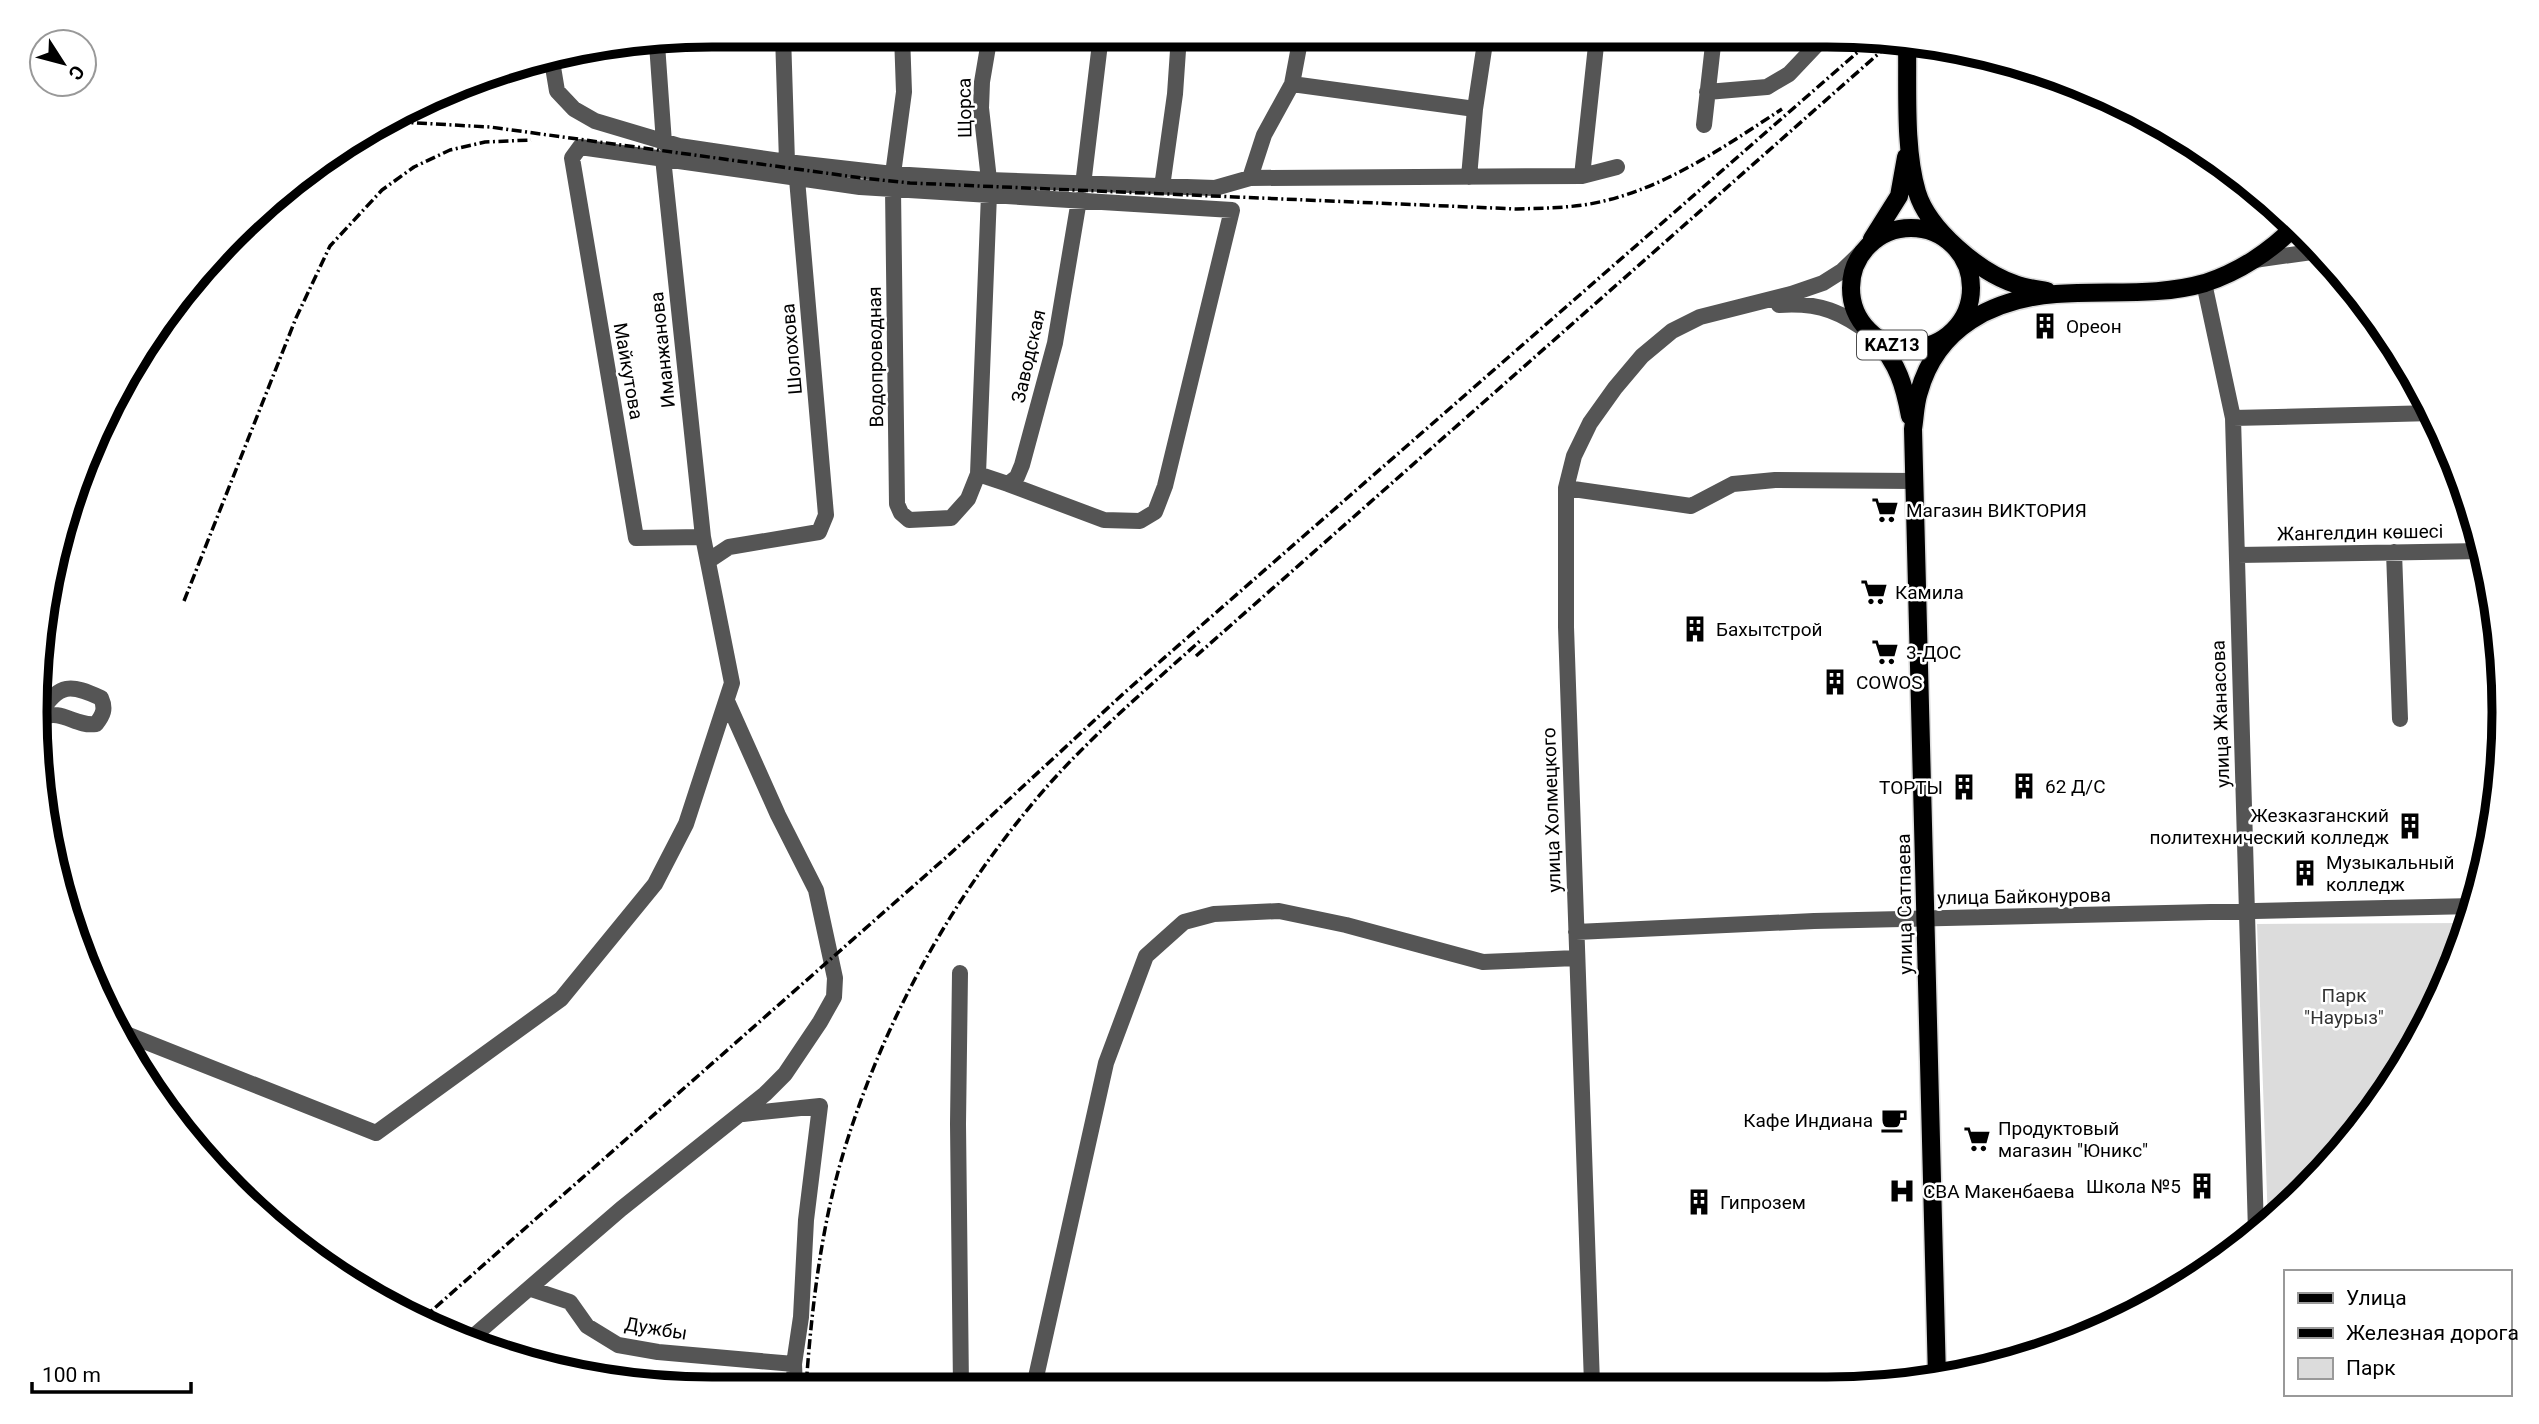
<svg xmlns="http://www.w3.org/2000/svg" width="2539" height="1424" font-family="Roboto,sans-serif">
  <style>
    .green { fill: #dcdcdc }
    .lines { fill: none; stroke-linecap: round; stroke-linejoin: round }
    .major-casing { stroke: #dbdbdb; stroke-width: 21 }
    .minor { stroke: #555; stroke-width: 16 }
    .major { stroke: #000; stroke-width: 18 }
    .rail { stroke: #000; stroke-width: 3.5; stroke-dasharray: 10 3.5 2 3.5; stroke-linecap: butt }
    .labels { text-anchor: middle; stroke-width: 5; stroke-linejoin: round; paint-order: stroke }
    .shield { fill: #fff; stroke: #4c4c4c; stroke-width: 2 }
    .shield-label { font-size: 18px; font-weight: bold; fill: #000 }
    .street-label { font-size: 19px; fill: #000; stroke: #fff }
    .poi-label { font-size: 19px; fill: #000; stroke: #fff; text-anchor: start }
    .park-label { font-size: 19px; fill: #333; stroke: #fff }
    .rim { fill: none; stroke: #000; stroke-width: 9 }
  </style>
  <rect width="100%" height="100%" fill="#fff"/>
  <path class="green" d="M2470,923L2413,1051L2306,1190L2268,1222L2257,924Z"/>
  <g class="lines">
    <g class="major-casing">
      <path id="major" d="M1907,42C1908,87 1904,149 1917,192C1928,229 1979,272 2015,284C2025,288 2036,289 2047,291
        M1851 288a60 60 0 1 1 120 0a60 60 0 1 1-120 0Z
        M1872,239L1899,196L1906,157
        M1877,340C1898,365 1904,384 1910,416
        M1937,1378L1913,429C1915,417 1915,404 1919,392C1937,327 1993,299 2056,294C2106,290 2157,297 2205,283C2239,272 2271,251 2295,226"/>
    </g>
    <path class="minor" d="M783,35L787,162
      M657,44L664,143
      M552,61L557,91L574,109L595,121L679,146L787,162L893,174L989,180L1215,188L1250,178L1582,176L1617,167
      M1292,84L1475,109
      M1707,92L1767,87L1789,74L1825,36
      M1704,125L1714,36
      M893,174L904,92L902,35
      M1582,176L1597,36
      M1469,177L1475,109L1486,36
      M1250,178L1264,135L1292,84L1301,36
      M989,180L981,108L982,82L990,35
      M1083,185L1101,35
      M1162,187L1175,94L1179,36
      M893,189L897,504L901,513L909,520L951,518L968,499L978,474L989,194
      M2254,260L2319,251
      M2204,283L2233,418L2256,1232
      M1779,305C1820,302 1842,312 1874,336
      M2233,418L2434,413
      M978,474L1008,484L1017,477L1022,465L1055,343L1079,200
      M1566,488L1691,506L1733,484L1775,480L1915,481
      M703,537L636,538L572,158L580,147L860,187L1232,210L1165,486L1155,512L1140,521L1104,520L1008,484
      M2394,552L2400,719
      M2237,555L2483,551
      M708,561L729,547L819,532L826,515L797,179
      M40,718C63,708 74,727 96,724C103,715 106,709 101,698C71,684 59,683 41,712
      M1576,932L1814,921L2474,906
      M960,973L958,1124L961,1387
      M126,1034L376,1133L561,999L655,884L686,824L732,683L703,537L663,158
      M743,1114L820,1106L806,1220L801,1317L794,1364L795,1387
      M531,1289L570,1302L587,1326L618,1345L658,1352L794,1364
      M468,1341L621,1209L765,1094L785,1074L820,1022L834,997L835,978L816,890L778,815L727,701
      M1592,1384L1566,627V488L1574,456L1590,423L1615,388L1642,356L1672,331L1700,317L1791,294L1823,283L1842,271L1866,248
      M1034,1386L1106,1063L1146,956L1184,922L1214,914L1279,911L1346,925L1483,962L1576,958"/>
    <use href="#major" class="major"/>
    <path class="rail" d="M398,122L490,127L862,178L910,183L1517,209C1546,208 1576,208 1604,201C1668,186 1727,145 1782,109
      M184,601L296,318L330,246L382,190L414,167L450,150L485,142L531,140
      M1196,656L1894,40
      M421,1320L951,853L1124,693L1875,37
      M806,1387C812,1303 822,1218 848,1138C890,1007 960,885 1051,782C1097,731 1150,686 1201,640"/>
  </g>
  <defs>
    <g id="building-bare" transform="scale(2.1)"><path d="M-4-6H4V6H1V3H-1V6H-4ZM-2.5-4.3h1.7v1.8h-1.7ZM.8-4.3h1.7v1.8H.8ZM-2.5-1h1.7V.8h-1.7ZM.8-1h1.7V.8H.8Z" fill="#000" stroke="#fff" stroke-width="2.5" paint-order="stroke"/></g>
    <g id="supermarket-bare" transform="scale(2.1)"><path d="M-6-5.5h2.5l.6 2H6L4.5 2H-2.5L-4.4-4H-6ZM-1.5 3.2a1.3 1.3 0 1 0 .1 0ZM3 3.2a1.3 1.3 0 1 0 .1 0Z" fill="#000" stroke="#fff" stroke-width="2.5" paint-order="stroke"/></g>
    <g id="cafe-bare" transform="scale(2.1)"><path d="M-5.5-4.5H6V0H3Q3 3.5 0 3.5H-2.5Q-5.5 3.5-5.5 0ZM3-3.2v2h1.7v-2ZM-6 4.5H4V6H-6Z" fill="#000" stroke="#fff" stroke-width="2.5" paint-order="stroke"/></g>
    <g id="hospital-bare" transform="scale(2.1)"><path d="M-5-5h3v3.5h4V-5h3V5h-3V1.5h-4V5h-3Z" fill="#000" stroke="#fff" stroke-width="2.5" paint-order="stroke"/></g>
  </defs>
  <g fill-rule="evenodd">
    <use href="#building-bare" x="2045" y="326"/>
    <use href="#supermarket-bare" x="1885" y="510"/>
    <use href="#supermarket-bare" x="1874" y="592"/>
    <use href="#building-bare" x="1695" y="629"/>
    <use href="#supermarket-bare" x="1885" y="652"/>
    <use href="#building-bare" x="1835" y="682"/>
    <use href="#building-bare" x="2024" y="786"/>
    <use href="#building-bare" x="1964" y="787"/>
    <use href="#building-bare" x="2410" y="826"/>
    <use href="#building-bare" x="2305" y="873"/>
    <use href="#cafe-bare" x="1894" y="1120"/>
    <use href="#supermarket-bare" x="1977" y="1139"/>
    <use href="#building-bare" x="2202" y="1186"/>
    <use href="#hospital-bare" x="1902" y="1191"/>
    <use href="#building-bare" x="1699" y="1202"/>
  </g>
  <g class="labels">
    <rect class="shield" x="1857" y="330.5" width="70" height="29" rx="5"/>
    <g class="shield-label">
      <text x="1892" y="351">KAZ13</text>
    </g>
    <g class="street-label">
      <text transform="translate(964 108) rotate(-91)" y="7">Щорса</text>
      <text transform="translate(791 349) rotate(-95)" y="7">Шолохова</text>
      <text transform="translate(662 350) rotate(-96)" y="7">Иманжанова</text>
      <text transform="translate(1028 356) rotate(-77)" y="7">Заводская</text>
      <text transform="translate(875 357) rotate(-91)" y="7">Водопроводная</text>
      <text transform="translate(629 371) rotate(80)" y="7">Майкутова</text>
      <text transform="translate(2360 532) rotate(-1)" y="7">Жангелдин көшесі</text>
      <text transform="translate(2220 714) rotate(-92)" y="7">улица Жанасова</text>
      <text transform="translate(1551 810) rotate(-92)" y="7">улица Холмецкого</text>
      <text transform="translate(2024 896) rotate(-1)" y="7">улица Байконурова</text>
      <text transform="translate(1904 904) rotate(-91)" y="7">улица Сатпаева</text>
      <text transform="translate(656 1328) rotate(9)" y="7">Дужбы</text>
    </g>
    <g class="poi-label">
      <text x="2066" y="333">Ореон</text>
      <text x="1906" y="517">Магазин ВИКТОРИЯ</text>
      <text x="1895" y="599">Камила</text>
      <text x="1716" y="636">Бахытстрой</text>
      <text x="1906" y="659">3-ДОС</text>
      <text x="1856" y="689">COWOS</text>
      <text x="2045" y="793">62 Д/С</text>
      <text x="1943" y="794" text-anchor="end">ТОРТЫ</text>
      <text x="2389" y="822" text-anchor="end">Жезказганский<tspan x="2389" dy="22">политехнический колледж</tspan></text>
      <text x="2326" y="869">Музыкальный<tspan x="2326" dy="22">колледж</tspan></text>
      <text x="1873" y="1127" text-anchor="end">Кафе Индиана</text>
      <text x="1998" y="1135">Продуктовый<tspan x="1998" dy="22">магазин "Юникс"</tspan></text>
      <text x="2181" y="1193" text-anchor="end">Школа №5</text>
      <text x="1923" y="1198">СВА Макенбаева</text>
      <text x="1720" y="1209">Гипрозем</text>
    </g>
    <g class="park-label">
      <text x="2344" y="1002">Парк<tspan x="2344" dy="22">"Наурыз"</tspan></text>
    </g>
  </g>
  <path d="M0 0H2539V1424H0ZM712 47H1827A665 665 0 0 1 2492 712V712A665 665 0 0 1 1827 1377H712A665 665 0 0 1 47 712V712A665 665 0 0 1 712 47Z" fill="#fff" fill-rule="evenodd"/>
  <path class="rim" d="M712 47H1827A665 665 0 0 1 2492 712V712A665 665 0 0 1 1827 1377H712A665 665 0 0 1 47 712V712A665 665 0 0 1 712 47Z"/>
  <rect x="2284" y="1270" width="228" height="126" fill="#ffffff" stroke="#999999" stroke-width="2"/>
  <rect x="2298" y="1293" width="35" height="10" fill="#000000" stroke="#999999" stroke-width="2"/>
  <text x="2346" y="1305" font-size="21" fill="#000000">Улица</text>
  <rect x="2298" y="1328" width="35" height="10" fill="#000000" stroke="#999999" stroke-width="2"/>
  <text x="2346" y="1340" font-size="21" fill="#000000">Железная дорога</text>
  <rect x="2298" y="1358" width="35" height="21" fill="#dcdcdc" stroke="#999999" stroke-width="2"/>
  <text x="2346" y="1375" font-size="21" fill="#000000">Парк</text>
  <g transform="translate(63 63) rotate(126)"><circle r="33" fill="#ffffff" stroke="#999999" stroke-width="2"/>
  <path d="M0-5L12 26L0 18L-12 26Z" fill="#000000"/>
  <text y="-10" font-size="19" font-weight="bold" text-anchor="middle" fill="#000000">С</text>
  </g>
  <path d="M32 1382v10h159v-10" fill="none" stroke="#000000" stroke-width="3.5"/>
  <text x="42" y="1382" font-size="21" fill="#000000" stroke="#ffffff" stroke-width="5" paint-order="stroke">100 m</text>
</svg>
